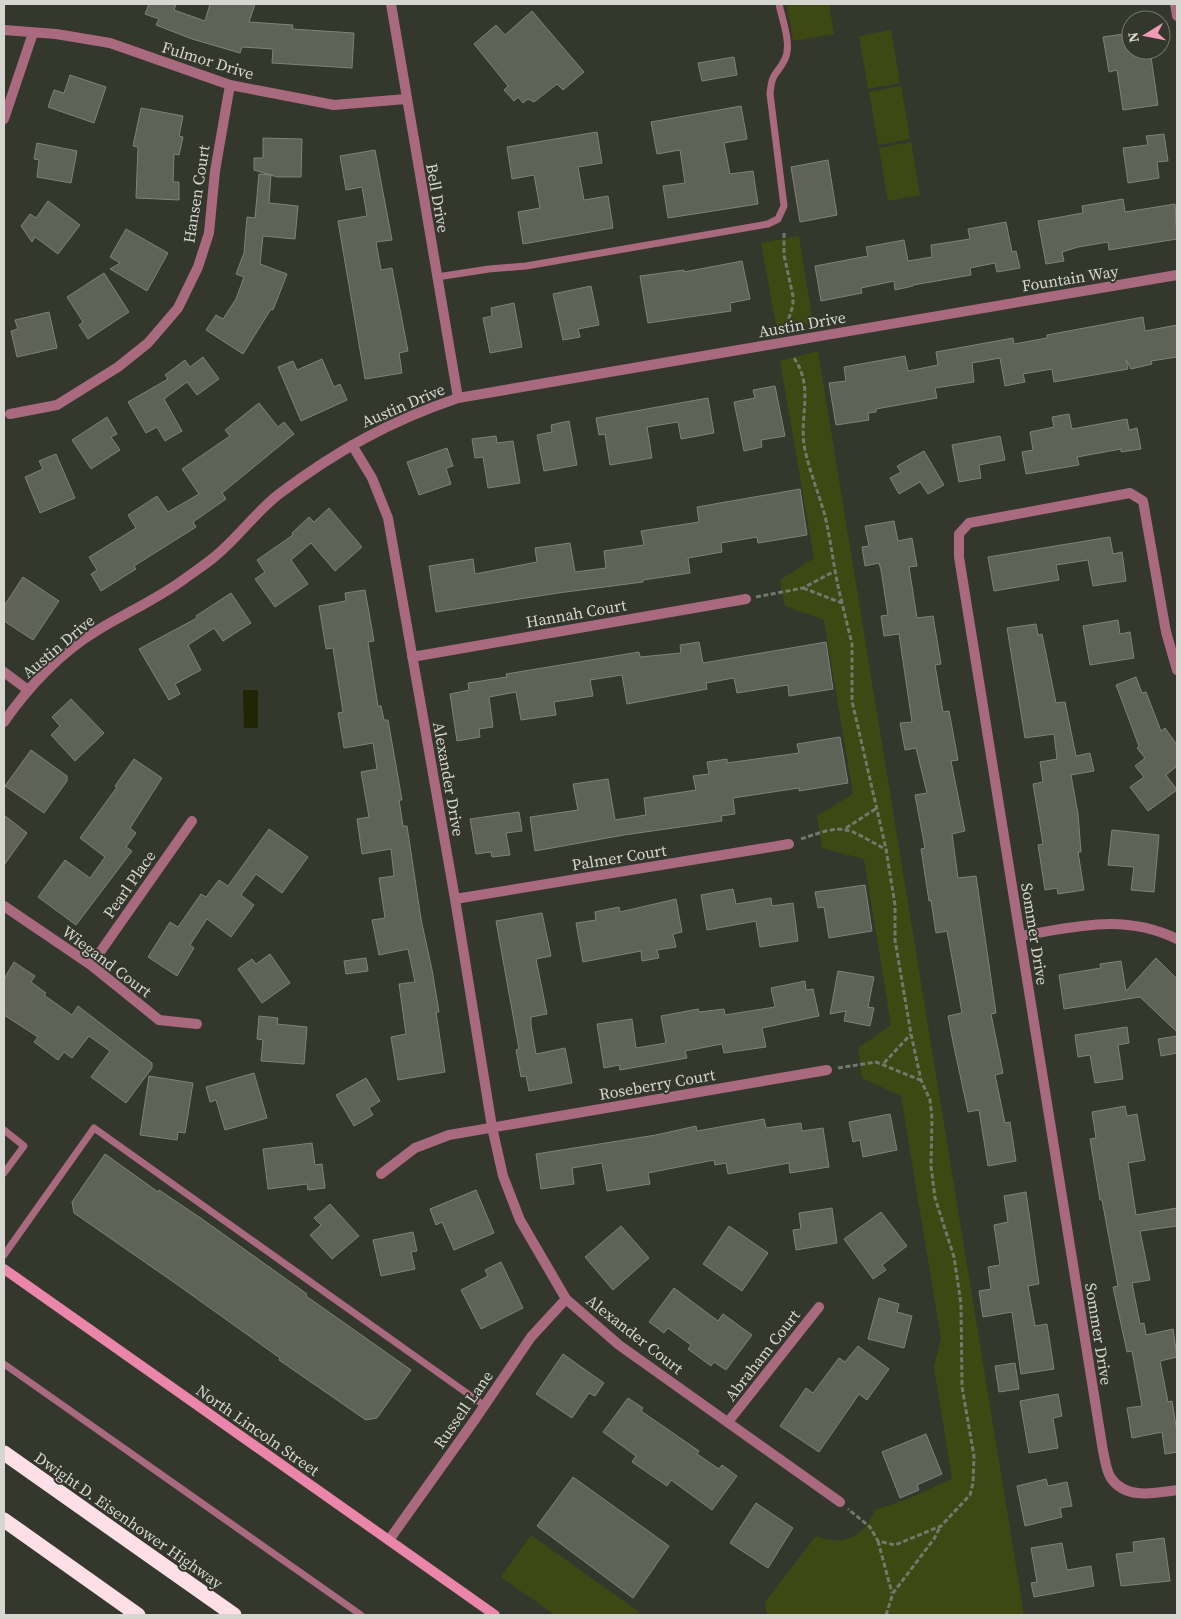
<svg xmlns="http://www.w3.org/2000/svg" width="1181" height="1619" font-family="'Source Serif 4',serif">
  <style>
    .green { fill: #3e4813 }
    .water { fill: #1f2505 }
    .building { fill: #5f6357; stroke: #7f8276 }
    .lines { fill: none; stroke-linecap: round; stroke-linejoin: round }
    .path { stroke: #74776d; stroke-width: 3; stroke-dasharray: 5 2.5; stroke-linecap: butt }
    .lane { stroke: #a96a7f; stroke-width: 7 }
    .street { stroke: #a96a7f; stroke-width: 10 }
    .secondary { stroke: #ea86a9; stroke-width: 10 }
    .highway { stroke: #fedee7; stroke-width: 15 }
    .labels { text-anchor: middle; stroke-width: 4; stroke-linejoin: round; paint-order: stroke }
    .street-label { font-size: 16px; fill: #d4d6cf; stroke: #34372c }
  </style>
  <rect width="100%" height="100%" fill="#34372c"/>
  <path class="green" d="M787,4H829L834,34L793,41Z
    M891,30L900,83L868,89L859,36Z
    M901,86L910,139L878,145L869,92Z
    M911,142L920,195L888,201L879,148Z
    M799,236L813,324L776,325L761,243Z
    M818,351L1024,1615H767L765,1602L816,1536C843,1547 864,1537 875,1510L905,1500L952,1479L934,1367L941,1338L901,1096L862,1078L858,1048L891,1025L864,859L822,848L817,816L853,794L824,620L785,606L780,580L814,558L780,361Z
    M531,1535L639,1612L636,1615H555L501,1577Z"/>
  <path class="water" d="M243,690H258V728H244Z"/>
  <path class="building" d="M149,4H176L174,10L205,21L210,4H255L249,22L293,25L292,29L354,33L352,68L272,63L273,49L242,47L240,53L192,39L156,25L159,19L145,14Z
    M532,11L584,72L563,90L557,84L534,102L528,99L523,103L518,97L514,101L504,90L508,86L474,44L496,25L505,35Z
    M1131,33V50H1150L1158,105L1123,110L1117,70L1109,72L1103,37Z
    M734,57L737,75L702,81L698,63Z
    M70,75L106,87L94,123L48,107L54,90L64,93Z
    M741,106L747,139L724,143L730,174L753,171L758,204L668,218L663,186L685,183L680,150L657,154L651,122Z
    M141,108L183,116L179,136L183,137L179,155L174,154L173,182H179V200L136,198L138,147L133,146Z
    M597,132L602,163L578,167L584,200L608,196L613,228L523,244L518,212L540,208L534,175L512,179L507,147Z
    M1164,134L1168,161L1157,162L1159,178L1128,183L1123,148L1148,145L1146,136Z
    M263,138L302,139L301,177H277L254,170V158H263Z
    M37,143L77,151L71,183L37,177L39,160L34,159Z
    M375,150L392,240L376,242L381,270L392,268L408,351L399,353L402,373L365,379L338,221L367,216L362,187L346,190L340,156Z
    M828,160L837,215L800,222L791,167Z
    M259,174L271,175L269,203L298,206L295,239L263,236L260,264L287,274L273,310L271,309L243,354L206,330L216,315L223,319L236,299L244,277L236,274L244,253L247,217L255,218Z
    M1123,199L1125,212L1175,204L1177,239L1109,250L1108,242L1078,247L1062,252L1064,261L1046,264L1038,221L1083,213L1082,206Z
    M48,201L80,225L58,254L35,237L32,242L21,226L30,214L36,218Z
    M1006,222L1012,252L1016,251L1020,268L997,272L995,263L970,268L971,275L913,285V286L895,290L894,281L861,288L862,293L821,301L815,266L868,256L866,247L904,240L908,261L932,257L931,245L970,239L968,229Z
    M126,229L168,253L147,291L110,269L120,263L110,257Z
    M742,261L750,299L730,303L731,311L648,323L640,276L684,270V272Z
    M104,273L129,312L88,339L79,325L83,322L67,297Z
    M591,286L599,325L578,329L580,337L563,340L553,294Z
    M514,303L522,347L490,353L483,318L492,316L491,308Z
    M49,312L57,348L17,357L11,331L18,329L15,320Z
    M1143,317L1145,331L1177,325V357L1151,361L1152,364L1131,369L1126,360L1128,369L1054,382L1052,369L1023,374L1025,382L1005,386L1000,358L972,363L974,382L935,388L937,398L876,409V412L868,413L869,420L836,425L829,383L846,381L844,367L905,356L908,371L938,365L936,352L1013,338L1014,344L1047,338V335Z
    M203,357L219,379L197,395L187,382L164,399L182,431L165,441L157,427L146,433L128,402L168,379L165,375L185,360L190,367Z
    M322,359L334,387L340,384L347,400L301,421L278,367L293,361L297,370Z
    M775,386L785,436L761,440L762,447L744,451L734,402L755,398L753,390Z
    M708,398L714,433L681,439L678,422L647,427L652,458L610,465L605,434L599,435L596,418Z
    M259,403L278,427L284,422L294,434L222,493L226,499L193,522L196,527L134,566L136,569L101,591L91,574L97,570L89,557L136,528L128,515L157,496L168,512L199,494L182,469L230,436L225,430Z
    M1069,414L1072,429L1127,419L1129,430L1137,428L1141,449L1121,452V449L1077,457L1079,465L1026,474L1022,452L1033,450L1030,432L1054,427L1052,417Z
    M107,417L117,434L111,437L120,450L91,469L72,440Z
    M569,421L577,465L544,471L537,435L552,432L551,425Z
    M496,436L497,443L513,441L520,483L488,488L483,457L475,458L472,439Z
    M1000,436L1005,460L979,465L981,478L959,482L952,445Z
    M447,448L453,466L446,468L451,484L419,495L407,462Z
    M924,451L944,485L928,494L920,482L899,494L890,478L901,472L897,466Z
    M56,454L75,498L40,513L25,477L43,469L39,461Z
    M800,489L807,535L758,543L757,537L721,543L722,552L688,558L690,573L643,580V582L558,593L436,612L429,566L473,559L475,574L537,562L535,548L570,543L575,572L606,568L604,551L644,545L641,531L699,522L697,507Z
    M329,508L362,547L335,571L311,543L291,560L308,584L275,607L255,579L265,572L257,560L293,535L292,533L309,517L314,522Z
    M894,521L898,541L912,538L917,566L909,567L917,618L933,616L941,664L935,665L943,712L949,711L958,760L951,761L965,831L952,834L958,878L976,876L996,1013L991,1014L1003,1073L995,1075L1005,1123L1010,1122L1016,1161L988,1166L979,1110L968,1112L953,1042L948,1016L962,1013L947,931L936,933L931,900L929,901L921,849L925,848L915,795L927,793L916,748L905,750L900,723L912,722L899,634L884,636L881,616L888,615L881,570L879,563L865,566L862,547L869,546L865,526Z
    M1110,537L1113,554L1122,552L1126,581L1093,586L1088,560L1056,565L1059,580L994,591L988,557Z
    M23,577L59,601L33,640L4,621V606Z
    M365,590L374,641L368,642L378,706H381L384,720H388L402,800H399L403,826H407L421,919L432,970L439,1012H436L445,1072L398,1080L391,1037L406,1034L399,984L415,982L408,949L379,955L372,920L385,918L379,878L394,876L391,849L362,854L357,819L369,817L361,772L377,769L373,743L344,748L338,713L343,712L333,648L326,649L319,606L346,601L345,593Z
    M231,593L251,623L223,641L214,628L188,645L201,670L175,684L180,694L169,700L139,649L197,618L196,616Z
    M1118,620L1120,634L1130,632L1134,658L1090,665L1083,626Z
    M1036,624L1038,635L1042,634L1056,703L1065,702L1076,756L1090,753L1094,771L1071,775L1078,814L1081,852H1078L1084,890L1058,894L1057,888L1045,890L1038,845L1043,844L1033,784L1043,782L1040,762L1057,759L1054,734L1025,738L1007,628Z
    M699,642L703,663L826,642L833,689L789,696L788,685L737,693L734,678L706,683L707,689L627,704L622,675L590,680L593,696L554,702L556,715L521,720L516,692L489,697L493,727L479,729L480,737L457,741L450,694L469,690L468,683L507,677L506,674L639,652L640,657L681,653L680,645Z
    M1136,677L1142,693L1146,692L1161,731L1165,728L1177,745V766L1166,775L1177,790L1148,811L1130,787L1144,777L1135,766L1145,758L1137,748L1139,746L1116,685Z
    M71,699L104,733L75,761L51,735L60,726L52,717Z
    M840,737L848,783L799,791V788L733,798L735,814L721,816L722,821L624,835L535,851L530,817L578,810L573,784L608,779L615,820L646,815L644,798L696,790L693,776L709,774L707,762L727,759V763L799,753L797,744Z
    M31,750L67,776V781L44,813L5,786Z
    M134,759L162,778L130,828L136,833L126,847L132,851L76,925L38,897L65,860L90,878L105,857L80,838L117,787L115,786Z
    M519,812L522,831L506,833L510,855L492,857L491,852L476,854L470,819Z
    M4,815L27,833L4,865Z
    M269,829L308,857L282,893L256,874L241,895L254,905L231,937L207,919L190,945L194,948L177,976L148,957L170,922L178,927L201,894L206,897L219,880L228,886Z
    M1112,830L1159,835L1154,892L1131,890L1134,867L1108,865Z
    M865,885L872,931L829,938L824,907L818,908L815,892Z
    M733,889L736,904L771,898L772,906L793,903L798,941L760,947L756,921L707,930L701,895Z
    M676,899L682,932L673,934L676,947L657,950L659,958L642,961L641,951L583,962L576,923L596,920L595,912L619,907L620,912Z
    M542,913L551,956L536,959L547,1014L531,1017V1025L536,1054L565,1048L572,1083L529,1091L526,1076L521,1077L516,1050L519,1049L496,921Z
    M270,954L290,983L262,1003L238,969L252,959L256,964Z
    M366,958L368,971L346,974L344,961Z
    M1156,958L1177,979V1032L1140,997L1064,1009L1059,975L1101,968L1100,964L1121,961L1126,991Z
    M14,962L35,976L31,982L46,993L44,995L72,1015L78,1006L152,1063V1068L126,1103L91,1077L110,1051L89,1036L72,1058L64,1052L58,1060L34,1042L38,1037L4,1015V979Z
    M838,971L874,977L868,1007L874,1008L870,1026L844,1021L846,1011L830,1014Z
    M805,981L806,990L813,989L819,1016L762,1028L766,1047L724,1053L722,1044L685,1051L687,1058L620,1070L619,1065L604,1068L597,1024L632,1019L636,1048L666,1043L661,1016L698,1009L699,1012L724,1009L725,1015L775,1007L771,988Z
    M259,1016L278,1018L277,1024L307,1027L304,1064L261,1061L263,1040L257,1039Z
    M1127,1027L1129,1043L1118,1045L1123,1079L1095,1083L1090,1055L1078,1057L1075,1035Z
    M1177,1036V1053L1161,1056L1158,1039Z
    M254,1073L267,1118L225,1130L216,1100L210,1102L206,1087Z
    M149,1076L193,1083L185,1133L178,1132L177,1140L140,1135Z
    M366,1078L380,1101L369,1108L373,1115L354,1126L336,1095Z
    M1125,1106L1127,1116L1137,1114L1145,1160L1128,1163L1136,1215L1177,1208V1226L1140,1231L1150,1280L1132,1283L1140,1324L1144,1323L1146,1335L1173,1329L1177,1357L1160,1361L1168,1402L1172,1401L1177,1432V1452L1165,1454L1162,1432L1132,1438L1127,1408L1142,1406L1132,1351L1127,1352L1113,1287L1118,1286L1102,1200H1100L1090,1139L1096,1138L1092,1112Z
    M890,1114L897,1150L863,1157L860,1140L853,1142L849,1122Z
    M764,1119L766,1128L801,1123L802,1131L823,1128L829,1167L790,1173L789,1163L728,1174L726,1163L715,1165L714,1160L648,1173L650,1184L607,1191L602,1163L572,1168L574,1184L541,1189L536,1154L656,1135L696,1126L697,1131Z
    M312,1143L315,1165L322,1164L325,1188L308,1190L307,1184L268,1189L263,1149Z
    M105,1154L158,1192L159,1190L202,1219L307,1294L306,1296L411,1370L377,1418L366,1420L279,1360L280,1358L175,1283L74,1213L72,1202Z
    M476,1190L494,1233L454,1250L442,1222L436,1225L430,1209Z
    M1026,1192L1039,1284L1028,1286L1035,1326L1047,1324L1054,1369L1021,1374L1012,1312L983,1317L979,1291L991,1289L988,1267L1000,1265L994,1225L1008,1222L1004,1196Z
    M330,1204L359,1236L332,1259L310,1235L321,1225L314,1218Z
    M832,1208L837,1243L796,1250L793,1230L801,1229L799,1213Z
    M881,1212L907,1246L882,1265L886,1270L873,1279L844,1239Z
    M621,1226L649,1258L613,1290L585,1257Z
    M729,1226L768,1253L742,1291L703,1264Z
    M413,1232L417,1251L411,1252L415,1269L381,1276L373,1240Z
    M501,1262L523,1308L481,1329L461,1290L488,1276L485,1270Z
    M674,1288L718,1321L723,1314L752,1335L726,1370L714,1362L711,1366L688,1349L691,1345L668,1328L664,1333L649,1322Z
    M879,1298L899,1304L897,1312L912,1316L904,1348L868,1339Z
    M858,1346L889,1369L867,1400L859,1394L819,1452L780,1426L806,1388L813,1393L839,1358L845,1362Z
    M563,1354L604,1383L595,1396L589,1393L572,1418L536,1394Z
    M1015,1363L1019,1389L999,1392L995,1366Z
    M1058,1394L1062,1416L1053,1418L1058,1448L1029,1453L1020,1401Z
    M628,1398L643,1408L641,1411L699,1451L697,1454L719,1469L722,1465L737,1476L712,1510L671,1480L667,1486L632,1462L636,1456L603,1432Z
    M926,1434L942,1474L917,1485L919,1490L900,1498L882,1452Z
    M573,1477L669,1546L633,1598L537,1526Z
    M1046,1479L1048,1486L1067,1482L1072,1506L1060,1508L1062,1517L1025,1526L1017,1486Z
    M756,1503L793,1528L768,1568L730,1543Z
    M1164,1538L1170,1581L1121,1586L1116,1554L1134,1552L1133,1542Z
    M1062,1543L1067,1570L1091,1566L1094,1586L1034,1597L1031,1583L1037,1582L1031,1548Z"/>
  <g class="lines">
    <path class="path" d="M784,233V255L793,296V305L787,324
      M794,358C815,389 798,417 805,450C810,473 819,494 825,516C832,545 834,574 842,602
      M803,588L842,603L852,644V701L886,849L895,905V940L911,1034L921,1080L930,1100L932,1118L931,1166L935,1198L954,1257L961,1304L962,1387L974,1456L973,1483L970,1495L941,1526L895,1545L878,1541L870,1527L848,1509
      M756,597L803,588L833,572
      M846,828L877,808
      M801,839C847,823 844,827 885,849
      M884,1063L911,1034
      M838,1068L876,1062L920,1080
      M878,1541L892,1593
      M886,1615L893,1593L934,1539L940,1527"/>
    <path class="lane" d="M437,277L489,269L526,266L768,224L778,219L784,206L770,94C772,70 777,76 785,59C792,44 782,19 779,4
      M4,1130L24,1146L4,1173
      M4,1255L94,1128L485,1406
      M4,1364L361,1615"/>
    <path class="street" d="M391,4L458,398
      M1175,4L1177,16
      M4,30L56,34L110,43L230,85L334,105L406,99
      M4,119L33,33
      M10,414L57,405L118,367L148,343L178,308L198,267L209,233L215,171L230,85
      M352,445L372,478L388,518L455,899L492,1127L503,1176L520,1220L566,1299L619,1345L840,1502
      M412,657L746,599
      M1177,670L1166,632L1143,501L1130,493L969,523L959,534V557L1103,1451C1105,1459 1106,1471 1111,1478C1126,1500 1155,1493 1177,1490
      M4,672L28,690
      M4,722C28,687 61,652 98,630C126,613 157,599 183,580C195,571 208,563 219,553C240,535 257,511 279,494C336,451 390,421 458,398L1177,275
      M455,899L789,844
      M4,906L91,965L159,1020L197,1024
      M1020,936C1076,927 1123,913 1177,939
      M91,965L192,821
      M381,1174L415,1148L449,1135L827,1070
      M728,1422L819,1307
      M389,1540L476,1418L531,1337L566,1299"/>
    <path class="secondary" d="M4,1269L495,1615"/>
    <path class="highway" d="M4,1453L234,1615
      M4,1520L138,1615"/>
  </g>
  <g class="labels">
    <g class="street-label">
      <text transform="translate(208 60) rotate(17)" y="6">Fulmor Drive</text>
      <text transform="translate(196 194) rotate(-81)" y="6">Hansen Court</text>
      <text transform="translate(438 198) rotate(80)" y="6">Bell Drive</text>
      <text transform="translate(1070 278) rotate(-9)" y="6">Fountain Way</text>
      <text transform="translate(802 324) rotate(-10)" y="6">Austin Drive</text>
      <text transform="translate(403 405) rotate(-23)" y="6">Austin Drive</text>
      <text transform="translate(576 613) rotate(-10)" y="6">Hannah Court</text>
      <text transform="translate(58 646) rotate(-40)" y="6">Austin Drive</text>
      <text transform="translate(449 779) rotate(80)" y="6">Alexander Drive</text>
      <text transform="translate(619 857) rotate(-9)" y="6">Palmer Court</text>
      <text transform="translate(129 884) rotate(-55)" y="6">Pearl Place</text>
      <text transform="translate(1035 934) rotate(81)" y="6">Sommer Drive</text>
      <text transform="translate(107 961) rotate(37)" y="6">Wiegand Court</text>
      <text transform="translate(657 1084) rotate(-10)" y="6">Roseberry Court</text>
      <text transform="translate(635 1334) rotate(38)" y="6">Alexander Court</text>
      <text transform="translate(1099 1334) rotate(81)" y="6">Sommer Drive</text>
      <text transform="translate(762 1355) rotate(-52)" y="6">Abraham Court</text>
      <text transform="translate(463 1409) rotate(-55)" y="6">Russell Lane</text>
      <text transform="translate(258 1430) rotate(35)" y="6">North Lincoln Street</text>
      <text transform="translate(129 1520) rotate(35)" y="6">Dwight D. Eisenhower Highway</text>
    </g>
  </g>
  <rect width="1181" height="1619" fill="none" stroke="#d4d6cf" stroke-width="10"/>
  <g transform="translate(1146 35) rotate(260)"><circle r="24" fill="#34372c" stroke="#74776d"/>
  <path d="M0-4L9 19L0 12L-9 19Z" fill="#f09ab6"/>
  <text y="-8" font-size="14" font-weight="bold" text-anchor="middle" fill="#d4d6cf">N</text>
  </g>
</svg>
